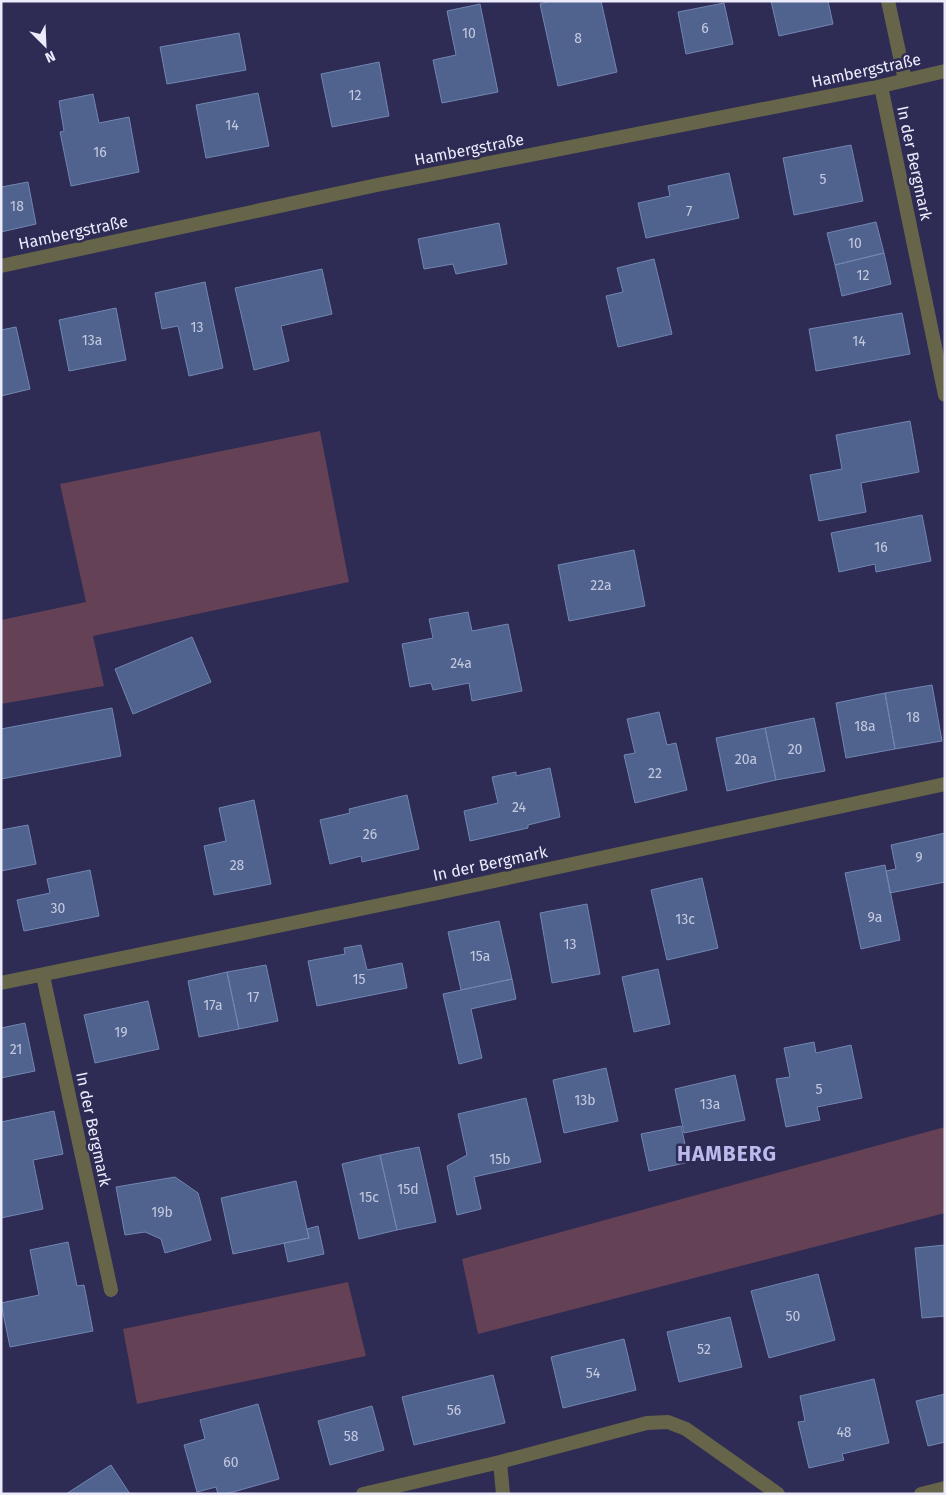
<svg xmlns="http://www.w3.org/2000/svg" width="946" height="1495" font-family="'Fira Sans',sans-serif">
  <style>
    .green { fill: #644155 }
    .building { fill: #50638e; stroke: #7186b2 }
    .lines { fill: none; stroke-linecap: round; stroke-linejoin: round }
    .minor { stroke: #666449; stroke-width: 14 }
    .labels { text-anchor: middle; stroke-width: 5; stroke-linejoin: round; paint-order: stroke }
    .number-label { font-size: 14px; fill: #c4c9e0 }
    .street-label { font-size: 16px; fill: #ebebfc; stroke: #2e2b54 }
    .district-label { font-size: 21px; font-weight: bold; letter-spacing: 1px; fill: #babaed; stroke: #2e2b54 }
  </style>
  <rect width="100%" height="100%" fill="#2e2b54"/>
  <path class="green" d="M320,431L349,582L93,636L104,686L1,704V620L86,602L60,484Z
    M945,1127V1213L478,1334L462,1259Z
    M348,1282L366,1356L137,1404L123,1329Z"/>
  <path class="building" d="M551,1H601L617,72L558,86L540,4Z
    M771,1H828L833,24L779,36Z
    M724,3L733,44L686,54L678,12Z
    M480,4L498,92L442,103L433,60L456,55L447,11Z
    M239,33L246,70L167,84L160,47Z
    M379,62L389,116L332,127L321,74Z
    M258,93L269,146L206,158L196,105Z
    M93,94L99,123L129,117L139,172L71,186L60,132L64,131L59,101Z
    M851,145L863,201L794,215L783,158Z
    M729,173L739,218L646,238L638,203L670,196L668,186Z
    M28,182L36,224L1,232V187Z
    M876,222L884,253L835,265L827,233Z
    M499,223L507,264L456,274L453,264L424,269L418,239Z
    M884,253L891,284L842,296L835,265Z
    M654,259L672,334L618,347L606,296L623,292L617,268Z
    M322,269L332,314L281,326L289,361L254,370L235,288Z
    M205,282L223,368L189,376L178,326L162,329L155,293Z
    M116,308L126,360L69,371L59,320Z
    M902,313L910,354L816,371L809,329Z
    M16,327L30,389L1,396V330Z
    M910,421L919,472L861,483L866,512L819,521L810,475L842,469L836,435Z
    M922,515L931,561L876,572L875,564L839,572L831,533Z
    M634,550L645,606L569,621L558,565Z
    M468,612L472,631L508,624L522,691L472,701L469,683L433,690L431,683L410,687L402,644L433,638L429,619Z
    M192,637L211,682L133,714L115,669Z
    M932,685L942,741L895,749L885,693Z
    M885,693L895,749L846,758L836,703Z
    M112,708L121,756L1,779V729Z
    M659,712L667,745L676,743L687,790L635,803L624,755L635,753L627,719Z
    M814,718L825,771L776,780L765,728Z
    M765,728L776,780L727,791L716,738Z
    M550,768L560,817L528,825V828L470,841L464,811L498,803L492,777L516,772V776Z
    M407,795L419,849L362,862L361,856L330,864L320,820L350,813L349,809Z
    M254,800L271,884L214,895L204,846L226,841L219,808Z
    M28,825L36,864L1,871V830Z
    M945,833V882L890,893L886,871L896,869L891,845Z
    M885,865L900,940L861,949L845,873Z
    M90,870L99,916L24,931L17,900L50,893L47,879Z
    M702,878L718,948L667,960L651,890Z
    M587,904L600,974L552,983L540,913Z
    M499,921L512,979L461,990L448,932Z
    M361,945L367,970L402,963L407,988L317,1006L308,961L345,954L344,948Z
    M266,965L278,1021L239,1029L227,972Z
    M658,969L670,1024L634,1032L622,977Z
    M227,972L239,1029L199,1037L188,981Z
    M512,979L516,999L471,1009L482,1058L459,1064L443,994Z
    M148,1001L159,1049L95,1063L84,1015Z
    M25,1023L35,1071L1,1078V1028Z
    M814,1042L816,1053L851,1045L862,1098L817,1107L820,1120L786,1127L776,1079L790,1077L784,1048Z
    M606,1068L618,1121L564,1133L553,1080Z
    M735,1075L745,1120L684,1133L675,1089Z
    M526,1098L541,1162L474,1177L481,1209L457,1215L447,1166L467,1155L458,1114Z
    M54,1111L63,1154L33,1160L43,1209L1,1218V1122Z
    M681,1126L689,1162L649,1171L641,1134Z
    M419,1147L436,1222L397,1230L380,1155Z
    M380,1155L397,1230L359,1239L342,1164Z
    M175,1177L198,1193L211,1240L165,1253L161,1239L145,1232L125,1235L116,1187Z
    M296,1181L309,1238L233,1254L221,1198Z
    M318,1226L324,1254L288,1262L284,1243L309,1238L307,1229Z
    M68,1242L77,1286L84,1285L93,1331L10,1347L1,1303L39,1295L30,1250Z
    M945,1245V1316L922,1318L915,1248Z
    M818,1274L835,1340L769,1358L751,1291Z
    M730,1317L742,1367L679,1382L667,1332Z
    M624,1339L636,1390L563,1408L551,1357Z
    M493,1375L505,1423L414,1445L402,1397Z
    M874,1379L889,1443L842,1454L844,1460L809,1468L798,1422L805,1421L800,1396Z
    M945,1394V1442L928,1446L916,1401Z
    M258,1404L279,1479L226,1494H218L216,1487L197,1492L184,1445L205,1439L200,1420Z
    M372,1406L384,1450L330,1465L318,1421Z
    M111,1465L130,1494H66Z"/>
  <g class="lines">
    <path class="minor" d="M888,1L905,80
      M881,86L945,395
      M1,266L377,185L881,86L945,71
      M43,976L111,1290
      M1,983L438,893L945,784
      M500,1462L503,1494
      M363,1494L500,1462L647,1423L668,1422L686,1429L778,1494
      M921,1494L945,1488"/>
  </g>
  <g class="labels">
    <g class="number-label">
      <text x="705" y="33">6</text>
      <text x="469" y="38">10</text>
      <text x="578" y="43">8</text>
      <text x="355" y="100">12</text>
      <text x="232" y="130">14</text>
      <text x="100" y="157">16</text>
      <text x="823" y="184">5</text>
      <text x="17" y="211">18</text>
      <text x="689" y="216">7</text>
      <text x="855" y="248">10</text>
      <text x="863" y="280">12</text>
      <text x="197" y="332">13</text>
      <text x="92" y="345">13a</text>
      <text x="859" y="346">14</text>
      <text x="881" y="552">16</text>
      <text x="601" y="590">22a</text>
      <text x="461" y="668">24a</text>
      <text x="913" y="722">18</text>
      <text x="865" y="731">18a</text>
      <text x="795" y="754">20</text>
      <text x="746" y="764">20a</text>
      <text x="655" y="778">22</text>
      <text x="519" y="812">24</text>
      <text x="370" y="839">26</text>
      <text x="919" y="862">9</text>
      <text x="237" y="870">28</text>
      <text x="58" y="913">30</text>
      <text x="875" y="922">9a</text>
      <text x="685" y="924">13c</text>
      <text x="570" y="949">13</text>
      <text x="480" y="961">15a</text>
      <text x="359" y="984">15</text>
      <text x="253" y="1002">17</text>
      <text x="213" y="1010">17a</text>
      <text x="121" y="1037">19</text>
      <text x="16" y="1054">21</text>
      <text x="819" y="1094">5</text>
      <text x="585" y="1105">13b</text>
      <text x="710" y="1109">13a</text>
      <text x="500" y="1164">15b</text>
      <text x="408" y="1194">15d</text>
      <text x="369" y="1202">15c</text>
      <text x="162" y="1217">19b</text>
      <text x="793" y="1321">50</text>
      <text x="704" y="1354">52</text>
      <text x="593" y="1378">54</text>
      <text x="454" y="1415">56</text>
      <text x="844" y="1437">48</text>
      <text x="351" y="1441">58</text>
      <text x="231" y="1467">60</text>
    </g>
    <g class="street-label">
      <text transform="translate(866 70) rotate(-12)" y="6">Hambergstraße</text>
      <text transform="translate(469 149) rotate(-11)" y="6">Hambergstraße</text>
      <text transform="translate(915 163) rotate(78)" y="6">In der Bergmark</text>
      <text transform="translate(73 232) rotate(-12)" y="6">Hambergstraße</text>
      <text transform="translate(490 863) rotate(-12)" y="6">In der Bergmark</text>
      <text transform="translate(94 1129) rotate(78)" y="6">In der Bergmark</text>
    </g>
    <g class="district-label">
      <text x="727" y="1161">HAMBERG</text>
    </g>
  </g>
  <rect width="946" height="1495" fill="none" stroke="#ebebfc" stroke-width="5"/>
  <g transform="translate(45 45) rotate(156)" stroke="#2e2b54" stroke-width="4" paint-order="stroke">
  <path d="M0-4L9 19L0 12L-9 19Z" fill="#ebebfc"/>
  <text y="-8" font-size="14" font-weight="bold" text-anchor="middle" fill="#ebebfc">N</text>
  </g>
</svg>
